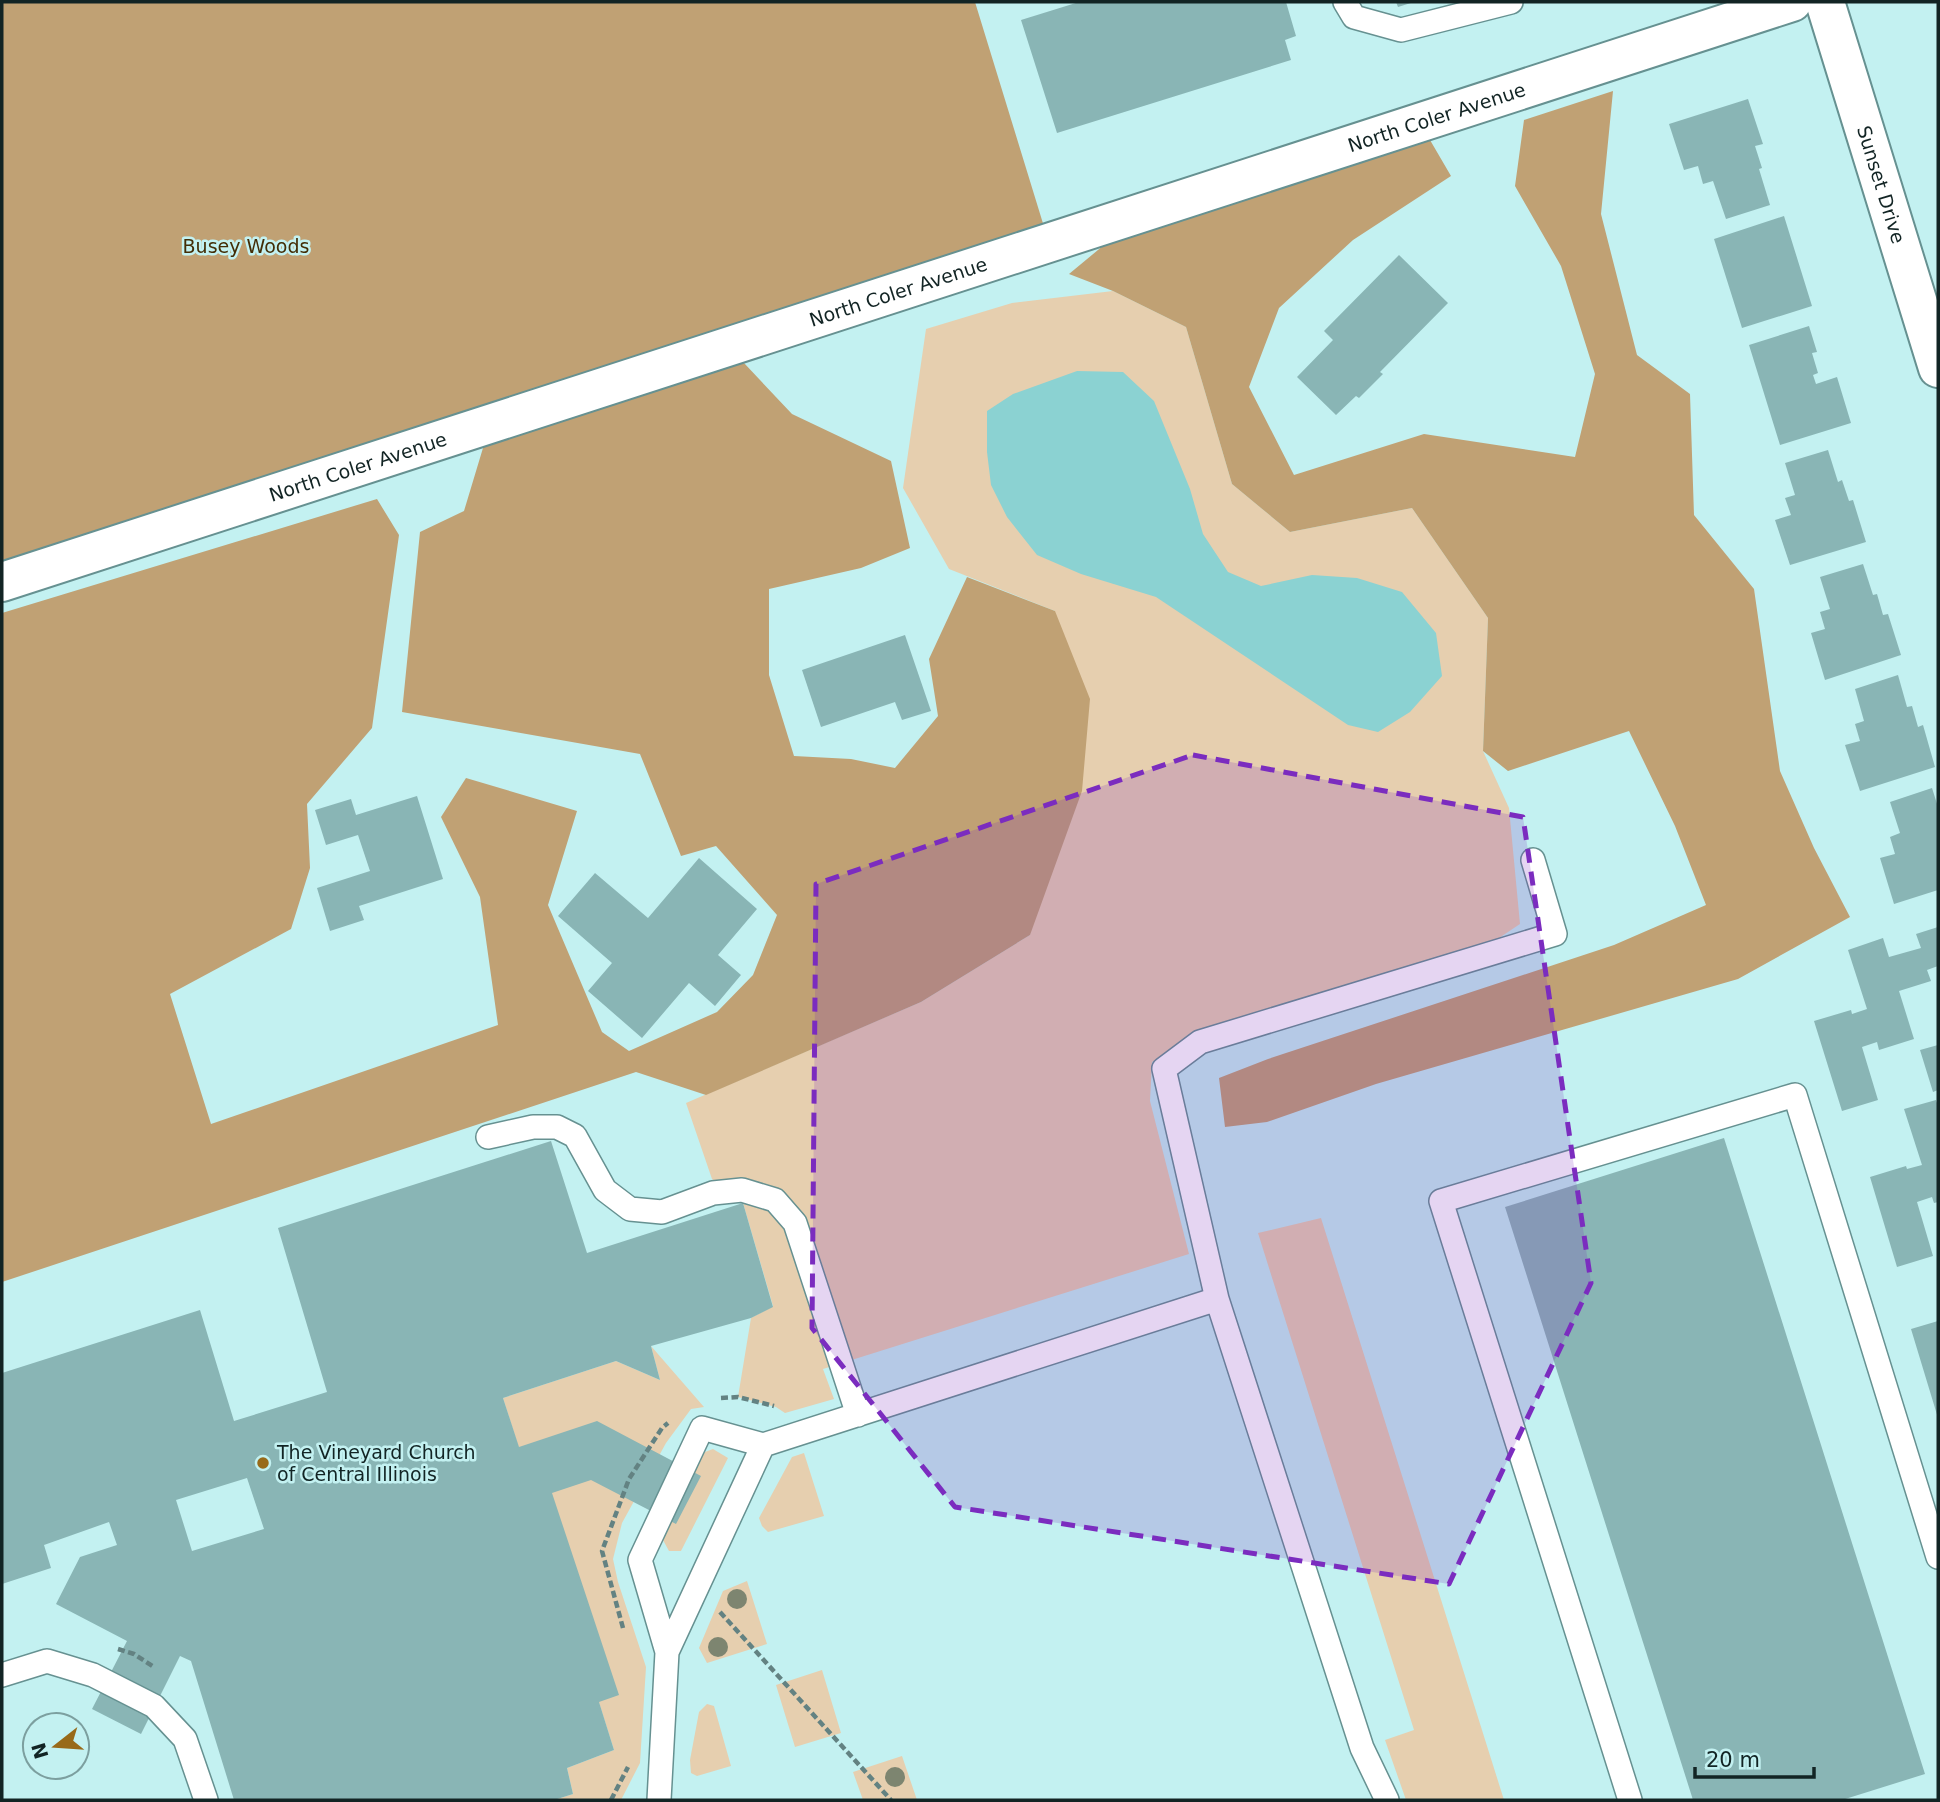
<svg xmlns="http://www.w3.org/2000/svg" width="1940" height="1802" font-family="'DejaVu Sans',sans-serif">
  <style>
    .green { fill: #e6cfaf }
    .forest { fill: #c0a174 }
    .water { fill: #8bd2d2 }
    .building { fill: #89b5b5; fill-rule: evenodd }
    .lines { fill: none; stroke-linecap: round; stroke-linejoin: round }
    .service-casing { stroke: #669191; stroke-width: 26 }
    .minor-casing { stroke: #669191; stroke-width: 42 }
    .path { stroke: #638282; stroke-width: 4.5; stroke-dasharray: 7 3.5; stroke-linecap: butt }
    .service { stroke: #fff; stroke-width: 23 }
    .minor { stroke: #fff; stroke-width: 38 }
    .tree { fill: #7d8570 }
    .marked { fill: #7b2cbf; fill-opacity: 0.2; stroke: #7b2cbf; stroke-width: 5; stroke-dasharray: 14 9; stroke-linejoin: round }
    .poi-dot { fill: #986a19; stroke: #c3f1f1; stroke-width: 2.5 }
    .labels { text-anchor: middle; stroke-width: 5; stroke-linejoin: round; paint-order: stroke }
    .street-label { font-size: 19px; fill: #122424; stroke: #c3f1f1 }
    .park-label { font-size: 19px; fill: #432d06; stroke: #c3f1f1 }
    .poi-label { font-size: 19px; fill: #122424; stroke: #c3f1f1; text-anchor: start }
  </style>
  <rect width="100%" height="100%" fill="#c3f1f1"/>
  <path class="green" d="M1113,291L1186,327L1232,484L1290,532L1412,508L1488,618L1483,751L1509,808L1520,924L1487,946L1193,1038L1152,1062L1150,1101L1189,1254L823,1369L834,1399L785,1413L776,1407L738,1397L751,1318L773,1306L743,1203L712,1179L686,1103L921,1002L1030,935L1055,611L949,569L903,488L926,329L1012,303Z
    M1321,1218L1504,1800H1406L1385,1740L1414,1730L1258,1233Z
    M651,1346L704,1407L691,1409L666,1443L622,1523L613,1559L618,1582L646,1667L640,1763L621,1800H554L573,1794L567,1768L614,1750L503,1398L616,1361L660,1380Z
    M713,1449L728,1458L681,1551H669L663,1540L697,1465L705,1452Z
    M804,1453L824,1516L768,1532L762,1526L759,1518L792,1457Z
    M747,1581L767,1644L707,1663L699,1648L723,1591Z
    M822,1670L841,1733L795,1747L776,1685Z
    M707,1704L714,1706L731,1766L697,1776L691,1773L690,1760L699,1712Z
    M902,1756L917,1800H863L853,1772Z"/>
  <path class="forest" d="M2,2H975L1049,243L2,582Z
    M1613,91L1601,214L1637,355L1690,394L1694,515L1754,589L1780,771L1814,848L1850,917L1738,979L1376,1084L1267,1122L1225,1127L1219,1078L1268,1059L1614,945L1706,905L1675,826L1629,731L1508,771L1483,751L1488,618L1412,508L1290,532L1232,484L1186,327L1113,291L1069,274L1104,245L1430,140L1451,176L1353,240L1279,308L1249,387L1294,475L1424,434L1575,457L1595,374L1561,266L1515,186L1524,120Z
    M744,363L792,414L891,461L910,548L861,568L769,589V675L794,756L851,759L895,768L938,716L929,659L967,577L1055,611L1090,699L1082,791L1030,935L921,1002L706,1095L636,1072L2,1282V613L377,499L399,535L372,728L307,804L310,868L291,929L170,994L211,1124L498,1025L480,897L441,817L466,778L577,811L548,905L602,1032L629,1051L717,1012L753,975L777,915L716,846L681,856L640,754L402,712L420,532L464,511L486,438Z"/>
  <path class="water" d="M1077,371L1123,372L1154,401L1190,489L1203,534L1228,572L1261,586L1312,575L1357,578L1402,592L1436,633L1442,676L1410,712L1378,732L1348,725L1156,597L1081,574L1037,555L1007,517L991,485L987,452V411L1013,394Z"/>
  <path class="building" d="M1079,2H1286L1296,36L1285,40L1291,60L1057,133L1021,20Z
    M1396,2H1414L1398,7Z
    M1748,99L1763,144L1755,146L1762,168L1759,169L1770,205L1726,219L1713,181L1703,184L1698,166L1684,170L1669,124Z
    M1784,216L1812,306L1742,328L1714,239Z
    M1399,255L1448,303L1380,372L1383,374L1359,398L1356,396L1336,415L1297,377L1333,340L1324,331Z
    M1809,326L1817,352L1812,353L1818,373L1813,375L1816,384L1837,377L1851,423L1780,445L1749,345Z
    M1828,450L1838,482L1842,480L1849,501L1853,500L1866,542L1790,565L1775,520L1791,515L1785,498L1795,495L1785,463Z
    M1863,564L1873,595L1877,594L1883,615L1888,614L1901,655L1825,680L1811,633L1825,629L1820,612L1830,609L1820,577Z
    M905,635L931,711L902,720L895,702L821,727L802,670Z
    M1898,675L1907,707L1912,706L1918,727L1923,725L1935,767L1860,791L1845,745L1860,741L1855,724L1864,721L1855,689Z
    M1932,788L1938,807V890L1894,904L1880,858L1895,854L1890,837L1900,833L1890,802Z
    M417,796L443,879L359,906L364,920L330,931L317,888L370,871L358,835L326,845L315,810L351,799L356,815Z
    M699,858L757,909L718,955L741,975L715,1006L689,983L642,1038L588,991L612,963L558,916L595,873L648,918Z
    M1938,927V966L1927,970L1931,981L1899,991L1914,1039L1879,1050L1877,1042L1862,1047L1878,1100L1842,1111L1814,1021L1851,1010L1852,1014L1867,1009L1848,950L1883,938L1889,957L1921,948L1916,934Z
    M1938,1045V1090L1933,1092L1920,1050Z
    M1936,1100L1938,1106V1202L1934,1203L1932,1197L1917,1202L1933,1256L1897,1267L1870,1177L1906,1166L1907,1169L1922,1165L1904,1109Z
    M1724,1138L1925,1774L1842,1800H1693L1505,1207Z
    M551,1141L587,1253L743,1203L773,1307L751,1318L651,1346L660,1380L616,1361L503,1398L519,1447L597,1421L701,1476L676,1524L591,1480L552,1493L619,1695L599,1702L614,1750L567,1768L573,1794L554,1800H234L191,1661L180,1656L141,1734L92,1709L127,1641L56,1604L80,1557L117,1545L109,1522L44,1545L51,1568L2,1584V1373L200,1310L234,1421L327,1392L278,1228ZM247,1478L264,1529L192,1551L176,1500Z
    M1938,1321V1418L1911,1329Z"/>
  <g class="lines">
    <g class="service-casing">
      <path id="service" d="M1345,2L1354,17L1401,30L1511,2
        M488,1137L533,1127H557L575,1136L605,1190L630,1209L662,1212L713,1193L742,1190L775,1200L795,1223L858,1415
        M1217,1299L1164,1069L1200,1042L1555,934L1533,860
        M667,1652L640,1560L702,1428L763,1445L1217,1299L1362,1748L1387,1800
        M2,1675L47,1661L93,1675L154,1706L185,1739L206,1800
        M659,1800L667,1652L763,1445
        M1630,1800L1441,1201L1795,1095L1938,1557"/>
    </g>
    <g class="minor-casing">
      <g id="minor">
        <path id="s1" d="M1825,2L1938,368"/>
        <path id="s2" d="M2,582L1792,2"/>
      </g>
    </g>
    <path class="path" d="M721,1398L738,1397L774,1406
      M720,1612L891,1800
      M623,1628L602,1551L629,1479L662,1428L668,1423
      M118,1649L134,1654L154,1667
      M611,1800L628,1767"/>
    <use href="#service" class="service"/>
    <use href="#minor" class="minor"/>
  </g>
  <g class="tree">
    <circle cx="737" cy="1599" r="10"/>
    <circle cx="718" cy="1647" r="10"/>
    <circle cx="895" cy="1777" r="10"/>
  </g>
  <path class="marked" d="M1193,755L1523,817L1591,1283L1449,1584L955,1507L812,1328L816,884Z"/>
  <circle class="poi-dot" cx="263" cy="1463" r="7"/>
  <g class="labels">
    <g class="street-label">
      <text dy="7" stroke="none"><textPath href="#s2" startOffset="1508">North Coler Avenue</textPath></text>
      <text dy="7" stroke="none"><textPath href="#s1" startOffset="191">Sunset Drive</textPath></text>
      <text dy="7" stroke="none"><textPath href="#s2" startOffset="942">North Coler Avenue</textPath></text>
      <text dy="7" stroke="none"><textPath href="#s2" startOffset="374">North Coler Avenue</textPath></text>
    </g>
    <g class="park-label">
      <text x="246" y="253">Busey Woods</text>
    </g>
    <g class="poi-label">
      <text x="277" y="1459">The Vineyard Church<tspan x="277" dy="22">of Central Illinois</tspan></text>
    </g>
  </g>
  <rect width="1940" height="1802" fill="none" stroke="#122424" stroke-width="7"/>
  <g transform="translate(56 1746) rotate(253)"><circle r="33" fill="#c3f1f1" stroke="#7c9f9f" stroke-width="2"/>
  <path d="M0-5L12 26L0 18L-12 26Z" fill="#986a19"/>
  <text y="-10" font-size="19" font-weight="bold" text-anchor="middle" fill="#122424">N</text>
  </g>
  <path d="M1695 1767v10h119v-10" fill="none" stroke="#122424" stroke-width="3.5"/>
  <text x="1706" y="1767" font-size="21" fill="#122424" stroke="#c3f1f1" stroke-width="5" paint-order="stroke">20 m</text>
</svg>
